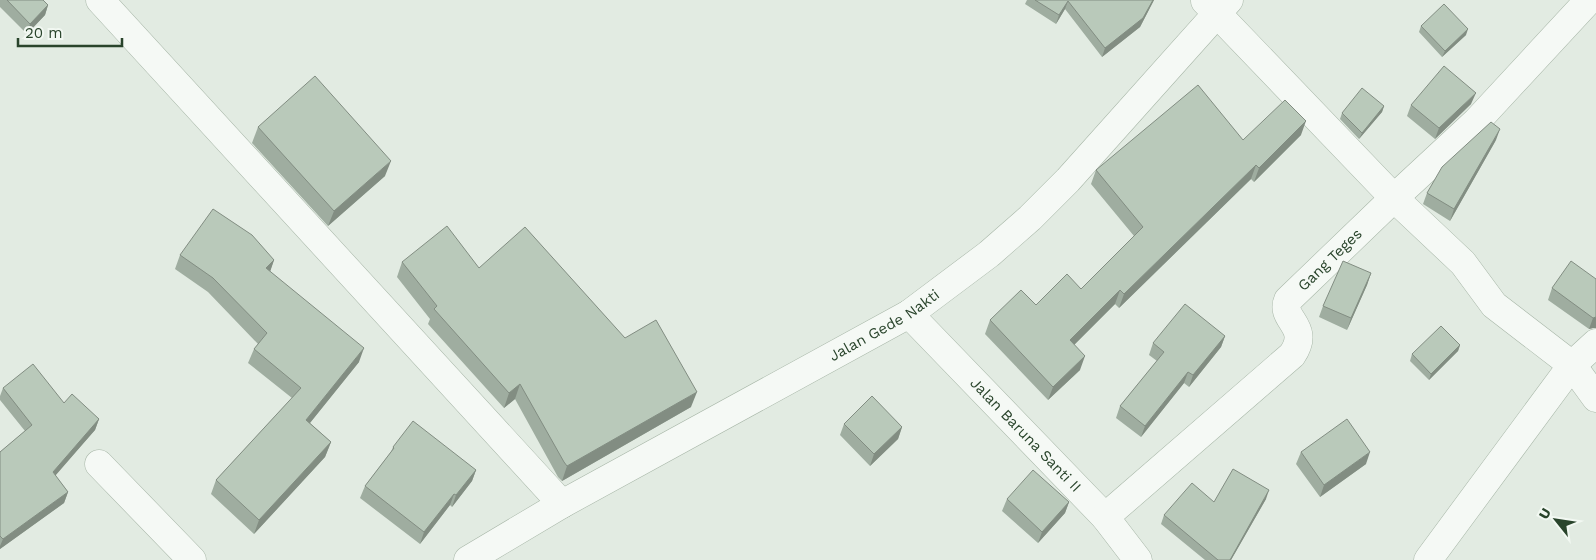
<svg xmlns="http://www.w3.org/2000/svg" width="1596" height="560" font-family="'Work Sans',sans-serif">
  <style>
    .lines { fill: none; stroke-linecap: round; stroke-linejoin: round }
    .minor-casing { stroke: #a7b6a7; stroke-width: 29 }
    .minor { stroke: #f5f9f5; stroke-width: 28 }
    .wall { fill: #9fada0 }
    .shaded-wall { fill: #828d82 }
    .building { fill: #b9c9ba; stroke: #828d82 }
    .labels { text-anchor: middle; stroke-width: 5; stroke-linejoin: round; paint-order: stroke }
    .street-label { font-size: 15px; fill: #29442b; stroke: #f2f8f2 }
  </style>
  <rect width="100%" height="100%" fill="#e2ebe2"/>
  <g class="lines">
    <g class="minor-casing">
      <g id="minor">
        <path d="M100,0L562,504"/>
        <path d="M1205,1L1394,198L1463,263L1494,305L1572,365L1596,398"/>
        <path id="s1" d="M909,314L1105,517L1138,560"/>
        <path d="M99,464L192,560"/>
        <path id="s2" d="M1105,517L1292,355C1312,326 1279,320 1288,300L1394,198L1476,122L1589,0"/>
        <path id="s3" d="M468,560L562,504L909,314L989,254L1030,218L1068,180L1229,0"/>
        <path d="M1428,560L1572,365L1596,343"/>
      </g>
    </g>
    <use href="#minor" class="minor"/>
  </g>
  <path class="wall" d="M0,0H43L48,5L45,15L27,34L0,7Z
    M1027,0H1154L1140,27L1102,57L1065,9L1056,24L1025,4Z
    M1421,26L1466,35L1442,57L1419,32Z
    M1471,104L1435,139L1407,116L1411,105Z
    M1384,106L1382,112L1359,139L1340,119L1342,113Z
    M258,127L385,176L328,226L252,143Z
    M1301,135L1254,182L1251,179L1119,308L1115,304L1074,345L1080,370L1048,400L985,334L990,320L1036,305L1081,289L1134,236L1091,184L1096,170L1243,140Z
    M1496,140L1450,221L1423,204L1427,193Z
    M180,255L274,260L270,271L359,362L310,423L331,442L325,457L254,534L211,494L216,480L292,398L248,363L254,349L258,344L208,292L175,269Z
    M402,262L479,268L625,338L691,407L562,481L558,477L515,399L504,408L428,324L430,319L397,277Z
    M1371,273L1367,285L1347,330L1319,317L1323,306Z
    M1596,279L1593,328L1589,329L1548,300L1552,288Z
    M1225,336L1221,347L1189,387L1184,383L1141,437L1116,418L1120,406L1157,361L1149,355L1153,343Z
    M1460,345L1458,351L1429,380L1410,361L1412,354Z
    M3,388L64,403L99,419L95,430L55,475L68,492L64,503L0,549V452L25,431L0,400V396Z
    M844,424L902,427L898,439L870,466L840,435Z
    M393,447L476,470L472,481L452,507L450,505L420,544L360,498L365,486L391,452Z
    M1301,452L1366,464L1320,497L1296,464Z
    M1007,499L1069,502L1065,513L1038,543L1002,511Z
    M1266,499L1231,560H1205L1161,524L1164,515L1214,502Z"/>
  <path class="shaded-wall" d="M1153,0H1154L1140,27L1102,57L1105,48Z
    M1068,1L1065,9L1056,24L1059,15Z
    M48,5L45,15L27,34L30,24Z
    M1468,29L1466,35L1442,57L1445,51Z
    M1476,93L1471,104L1435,139L1439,128Z
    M1384,106L1382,112L1359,139L1362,133Z
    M1306,121L1301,135L1254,182L1259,168Z
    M1500,129L1496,140L1450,221L1454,209Z
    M391,161L385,176L328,226L334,211Z
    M1256,165L1251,179L1119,308L1124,294Z
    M274,260L269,275L266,268Z
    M1371,273L1367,285L1347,330L1351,318Z
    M1120,290L1115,304L1065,354L1070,340Z
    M1596,317V328H1593L1589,329L1593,318Z
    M1225,336L1221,347L1189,387L1193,375Z
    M1460,345L1458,351L1429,380L1431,374Z
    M364,348L359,362L301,434L306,420Z
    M1085,356L1080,370L1048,400L1053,387Z
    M1188,372L1184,383L1141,437L1145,426Z
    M520,384L515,399L504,408L509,393Z
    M697,392L691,407L562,481L567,466Z
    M99,419L95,430L49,483L53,472Z
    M902,427L898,439L870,466L874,454Z
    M331,442L325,457L254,534L259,520Z
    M1370,452L1366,464L1320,497L1324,485Z
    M476,470L472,481L452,507L456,495Z
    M1269,490L1266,499L1231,560H1230Z
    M68,492L64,503L0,549V546L3,539Z
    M454,494L450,505L420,544L424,532Z
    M1069,502L1065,513L1038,543L1042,532Z"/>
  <path class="building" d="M7,0H43L48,5L30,24Z
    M1035,0H1153L1143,18L1105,48L1068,1L1059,15Z
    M1444,4L1468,29L1445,51L1421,26Z
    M1444,66L1476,93L1439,128L1411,105Z
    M315,76L391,161L334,211L258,127Z
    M1198,85L1243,140L1285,100L1306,121L1259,168L1256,165L1124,294L1120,290L1070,340L1085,356L1053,387L990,320L1021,290L1036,305L1067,274L1081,289L1143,227L1096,170Z
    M1362,88L1384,106L1362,133L1342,113Z
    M1491,122L1500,129L1454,209L1427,193L1442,167Z
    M213,209L252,235L274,260L266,268L364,348L306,420L331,442L259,520L216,480L301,388L254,349L267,333L213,278L180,255Z
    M447,226L479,268L525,227L625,338L656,320L697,392L567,466L564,462L520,384L509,393L434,309L437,306L402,262Z
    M1343,261L1371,273L1351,318L1323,306Z
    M1571,261L1596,279V317L1593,318L1552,288Z
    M1185,304L1225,336L1193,375L1188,372L1145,426L1120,406L1164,352L1153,343Z
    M1441,326L1460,345L1431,374L1412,354Z
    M33,364L64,403L72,394L99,419L53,472L68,492L3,539L0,536V452L32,425L3,388Z
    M872,396L902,427L874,454L844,424Z
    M1347,419L1370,452L1324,485L1301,452Z
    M413,421L476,470L456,495L454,494L424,532L365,486L394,448L393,447Z
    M1233,469L1269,490L1230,560H1218L1164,515L1192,483L1214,502Z
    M1033,470L1069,502L1042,532L1007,499Z"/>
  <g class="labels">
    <g class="street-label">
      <text dy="5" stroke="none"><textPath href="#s2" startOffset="365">Gang Teges</textPath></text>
      <text dy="5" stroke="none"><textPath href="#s3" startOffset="478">Jalan Gede Nakti</textPath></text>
      <text dy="5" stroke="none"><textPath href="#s1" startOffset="168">Jalan Baruna Santi II</textPath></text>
    </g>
  </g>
  <g transform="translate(1556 520) rotate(300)" stroke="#f2f8f2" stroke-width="4" paint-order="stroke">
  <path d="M0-4L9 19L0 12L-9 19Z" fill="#29442b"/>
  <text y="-8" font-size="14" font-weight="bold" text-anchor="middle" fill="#29442b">U</text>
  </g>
  <path d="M18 38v8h104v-8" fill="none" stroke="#29442b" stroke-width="2.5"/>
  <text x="25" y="38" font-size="15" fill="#29442b" stroke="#f2f8f2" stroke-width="4" paint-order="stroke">20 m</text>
</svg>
